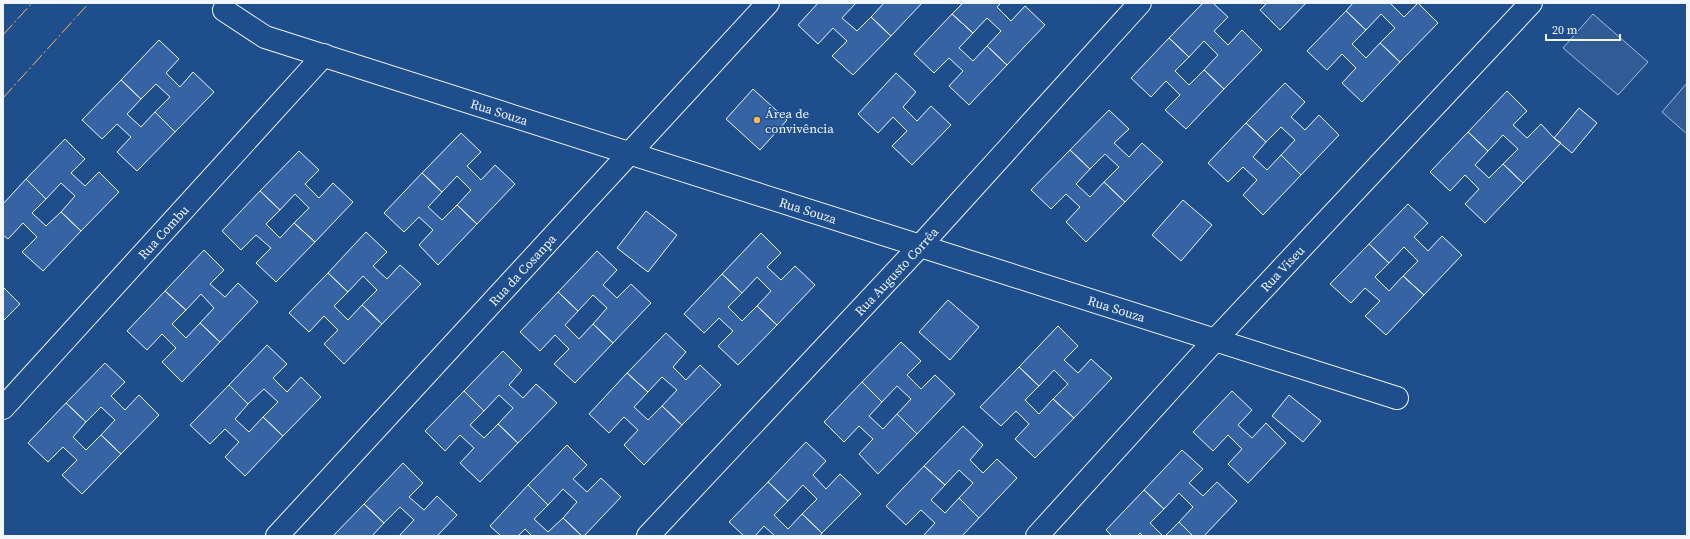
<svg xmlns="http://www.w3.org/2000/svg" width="1690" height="539" font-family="'Source Serif 4',serif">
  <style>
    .built { fill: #305b95; stroke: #a8bbd7 }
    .building { fill: #3563a3; stroke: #f2f6ff }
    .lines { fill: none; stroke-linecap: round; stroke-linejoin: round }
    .street-casing { stroke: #f2f6ff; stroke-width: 24 }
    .street { stroke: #1f4e8c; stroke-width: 22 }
    .power { stroke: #ffb74d; stroke-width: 1; stroke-dasharray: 14 3 2 3; stroke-linecap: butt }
    .poi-dot { fill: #ffb74d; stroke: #1f4e8c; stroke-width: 1.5 }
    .labels { text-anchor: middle; stroke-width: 3; stroke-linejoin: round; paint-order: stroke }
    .street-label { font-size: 13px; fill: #f2f6ff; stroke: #1f4e8c }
    .poi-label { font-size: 13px; fill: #f2f6ff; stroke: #1f4e8c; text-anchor: start }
  </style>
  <rect width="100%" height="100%" fill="#1f4e8c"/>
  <path class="built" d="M1593,14L1648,62L1618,95L1563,48Z
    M1687,83V134L1662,112Z"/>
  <path class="building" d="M818,3H856L842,18L857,31L871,17L891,36L853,75L832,56L847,41L833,28L818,44L798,25Z
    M884,3H922L891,36L871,17Z
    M963,3H1001L997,7L1011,21L1025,6L1045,25L1007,65L987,46L1001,31L987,18L973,33L952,14Z
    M1203,3H1213L1228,17L1214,31L1228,45L1242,30L1262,50L1224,89L1204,70L1218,55L1204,41L1189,57L1169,38Z
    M1267,3H1306L1280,30L1260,10Z
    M1353,3H1392L1391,4L1404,17L1418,3L1438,23L1400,62L1380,43L1395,28L1381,14L1366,30L1346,11Z
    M1346,11L1366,30L1352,44L1366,58L1380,43L1400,62L1362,102L1342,83L1356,68L1342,54L1327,70L1307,51Z
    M952,14L973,33L959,48L973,61L987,46L1007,65L969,105L949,86L963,71L949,58L934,73L914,54Z
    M1169,38L1189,57L1175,71L1189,85L1204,70L1224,89L1186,129L1165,110L1180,95L1166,81L1151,97L1131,78Z
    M159,40L179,59L166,73L180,87L193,72L214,92L175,132L155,112L170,97L156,84L141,99L121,80Z
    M896,73L916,92L903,107L917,121L931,106L951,125L912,165L892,146L907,131L893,117L878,133L858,114Z
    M121,80L141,99L127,114L141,127L155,112L175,132L137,171L117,152L131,137L117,124L102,139L82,120Z
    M1285,83L1305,102L1291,117L1305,130L1319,115L1339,135L1301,175L1281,155L1295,140L1281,127L1266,142L1246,123Z
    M753,89L787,120L760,150L726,119Z
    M1507,91L1527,111L1513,125L1527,138L1541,124L1554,138L1561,143L1523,183L1503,164L1518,149L1503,135L1488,151L1468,132Z
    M1579,108L1597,123L1572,153L1554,138Z
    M1109,110L1129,129L1114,143L1129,157L1142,143L1163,162L1125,202L1104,182L1119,167L1105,154L1090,169L1070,150Z
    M1246,123L1266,142L1253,157L1267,170L1281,155L1301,175L1263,215L1243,195L1257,180L1243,167L1228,182L1208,163Z
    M1468,132L1488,151L1475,165L1489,178L1503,164L1523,183L1485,223L1465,204L1479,189L1465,175L1450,191L1430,172Z
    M461,133L481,152L467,166L481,180L495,165L515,184L477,224L457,205L471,190L457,176L442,192L422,173Z
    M65,139L85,159L71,173L85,186L99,172L119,192L81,231L61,212L75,196L61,183L46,199L26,179Z
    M1070,150L1090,169L1076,184L1090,197L1104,182L1125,202L1086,242L1066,222L1080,207L1066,194L1051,209L1031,190Z
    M299,151L319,170L305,184L319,198L333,183L353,202L315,242L294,223L309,208L295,194L280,210L260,191Z
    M422,173L442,192L428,207L442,220L457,205L477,224L438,265L419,245L433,230L419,217L404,232L384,213Z
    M26,179L46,199L32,213L46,226L61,212L81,231L43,271L22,252L37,237L23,223L8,239L3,235V204Z
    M260,191L280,210L266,224L280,238L294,223L315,242L276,282L256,263L271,248L256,235L241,250L222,231Z
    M1183,200L1212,225L1181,261L1152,235Z
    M1408,204L1428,223L1414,237L1428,251L1442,236L1462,255L1424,295L1403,276L1418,261L1404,247L1389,263L1369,244Z
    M646,211L677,235L648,272L617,248Z
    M366,232L387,252L373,266L387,279L400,265L421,284L382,324L362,305L377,290L363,276L348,292L328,273Z
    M761,233L781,253L767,267L781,280L795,266L815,285L777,325L757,306L771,291L757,277L742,293L722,274Z
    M1369,244L1389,263L1375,277L1389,291L1403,276L1424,295L1386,335L1365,316L1380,301L1365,288L1351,303L1330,284Z
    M204,250L224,270L210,284L225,297L238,283L258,302L220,342L200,323L214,308L201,294L186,310L165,291Z
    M597,251L617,270L603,285L617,298L631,284L651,303L613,343L593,324L607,308L593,295L578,311L558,292Z
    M328,273L348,292L334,306L348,320L362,305L382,324L344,364L324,344L338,330L324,316L309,332L289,313Z
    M722,274L742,293L728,307L742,321L757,306L777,325L738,365L718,346L733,331L719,318L704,333L684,314Z
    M3,287L20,304L3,321Z
    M165,291L186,310L172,324L186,338L200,323L220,342L182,382L162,362L176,348L162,334L147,350L127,331Z
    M558,292L578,311L565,325L579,339L593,324L613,343L575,383L554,364L569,349L555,335L540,351L520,332Z
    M948,300L979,327L950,360L919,332Z
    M1058,326L1078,346L1064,360L1078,373L1091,359L1112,378L1074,418L1053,399L1068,384L1054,370L1039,386L1019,367Z
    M666,333L686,352L673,367L686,380L700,365L721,385L682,425L662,406L677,390L662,377L648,392L627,373Z
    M901,342L921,361L907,375L921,389L935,375L955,394L917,434L897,414L911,399L897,386L882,402L862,382Z
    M267,345L287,364L273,378L287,392L301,377L321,397L283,436L263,417L278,402L264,389L248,404L229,385Z
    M503,351L522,370L509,385L523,398L536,384L557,403L518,443L498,424L513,408L499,395L484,411L464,391Z
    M105,363L125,382L111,396L125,410L139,395L159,415L121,454L101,435L115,420L101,407L86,422L66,403Z
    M1019,367L1039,386L1025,400L1039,414L1053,399L1074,418L1035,458L1015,439L1029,424L1016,411L1001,426L980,407Z
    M627,373L648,392L634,407L648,420L662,406L682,425L644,465L624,445L638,430L624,417L609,433L589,414Z
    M862,382L882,402L869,416L883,429L897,414L917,434L878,474L859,454L873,439L859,426L844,442L824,422Z
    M229,385L248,404L235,419L249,432L263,417L283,436L245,476L225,457L239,442L225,429L210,444L190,425Z
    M464,391L484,411L470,425L484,438L498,424L518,443L480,482L460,463L474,448L460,435L445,451L425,431Z
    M1232,391L1252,410L1238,425L1252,438L1266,423L1286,443L1248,483L1228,464L1242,449L1228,435L1213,451L1193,432Z
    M1289,395L1321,421L1303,442L1272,416Z
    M66,403L86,422L73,437L86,450L101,435L121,454L82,494L62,475L77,460L63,447L48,462L28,443Z
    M963,426L983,445L970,460L983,473L997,459L1017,478L979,518L959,498L973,483L959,470L945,485L924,466Z
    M806,442L826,461L813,475L826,489L840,474L861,494L822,533L802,514L817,499L803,485L788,501L768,482Z
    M567,445L587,465L573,479L587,492L601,478L621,497L584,536H582L563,518L577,502L563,489L548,505L528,485Z
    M1182,450L1203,469L1189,483L1203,496L1217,482L1237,501L1204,536H1193L1179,522L1193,507L1179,493L1164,509L1144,490Z
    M403,463L423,483L409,497L424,510L437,496L457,515L437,536H399L414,520L400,507L384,523L364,504Z
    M924,466L945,485L931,500L945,513L959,498L979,518L962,536H923L935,523L921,510L906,525L886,506Z
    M768,482L788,501L774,515L788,529L802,514L822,533L820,536H775L764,526L755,536H744L729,522Z
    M528,485L548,505L534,519L548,532L563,518L582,536H532L525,529L518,536H501L490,526Z
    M1144,490L1164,509L1150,523L1163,536H1143L1140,533L1138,536H1112L1106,530Z
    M364,504L384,523L372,536H333Z
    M1179,522L1193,536H1165Z"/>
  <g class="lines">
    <g class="street-casing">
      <g id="street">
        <path id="s1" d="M224,10L265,37L1397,398"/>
        <path id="s2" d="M3,408L324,55"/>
        <path id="s3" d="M277,536L768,3"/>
        <path id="s4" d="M648,536L920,246L1140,3"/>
        <path id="s5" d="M1037,536L1215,340L1531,3"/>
      </g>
    </g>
    <use href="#street" class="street"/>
    <path class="power" d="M3,35L32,3
      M3,98L89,3"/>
  </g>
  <circle class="poi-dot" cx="757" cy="120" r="4"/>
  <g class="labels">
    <g class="street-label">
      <text dy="5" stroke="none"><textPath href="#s1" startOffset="295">Rua Souza</textPath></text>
      <text dy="5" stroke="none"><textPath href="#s1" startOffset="619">Rua Souza</textPath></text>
      <text dy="5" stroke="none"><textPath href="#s2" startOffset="238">Rua Combu</textPath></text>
      <text dy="5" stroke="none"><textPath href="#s5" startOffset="363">Rua Viseu</textPath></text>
      <text dy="5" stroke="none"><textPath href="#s3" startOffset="362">Rua da Cosanpa</textPath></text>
      <text dy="5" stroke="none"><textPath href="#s4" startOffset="363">Rua Augusto Corrêa</textPath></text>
      <text dy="5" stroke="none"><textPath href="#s1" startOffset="943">Rua Souza</textPath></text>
    </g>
    <g class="poi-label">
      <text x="765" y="118">Área de<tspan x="765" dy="15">convivência</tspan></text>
    </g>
  </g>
  <rect width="1690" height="539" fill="none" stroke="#f2f6ff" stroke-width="8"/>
  <path d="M1546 34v6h74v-6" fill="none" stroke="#f2f6ff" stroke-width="2"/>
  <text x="1552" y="34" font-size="12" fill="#f2f6ff" stroke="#1f4e8c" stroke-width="3" paint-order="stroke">20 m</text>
</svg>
